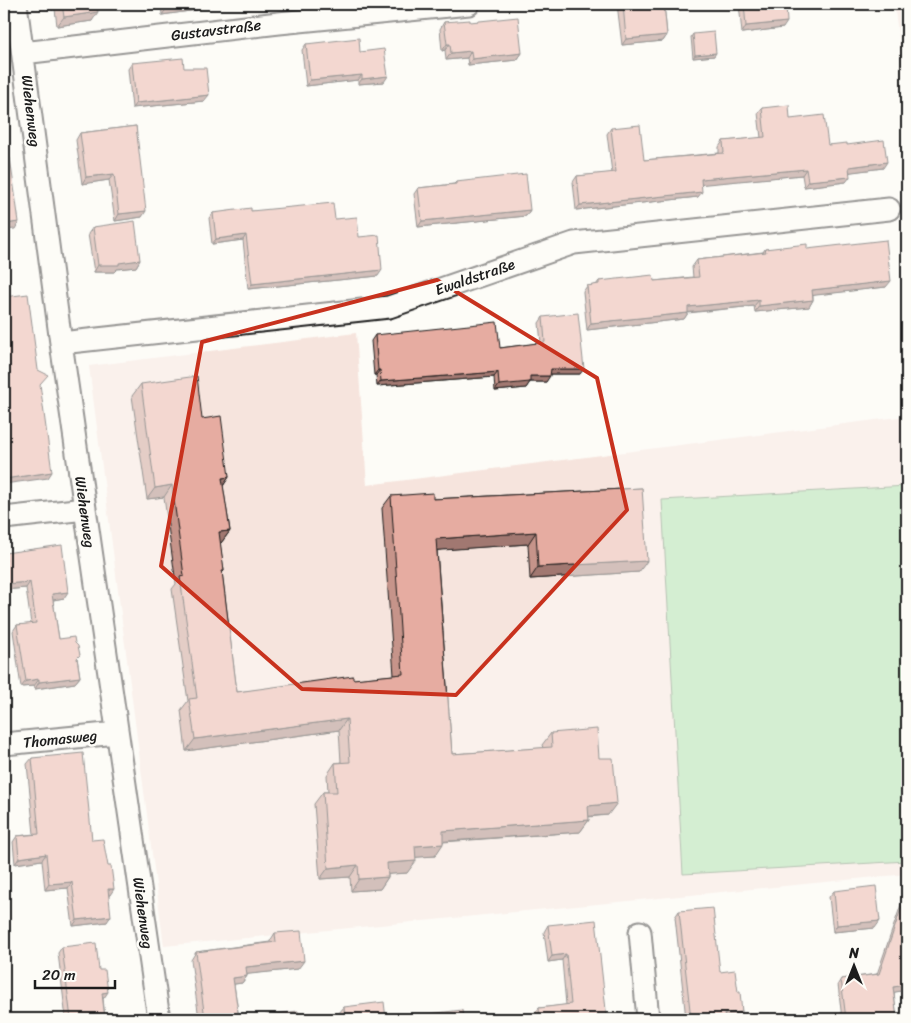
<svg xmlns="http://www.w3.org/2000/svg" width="911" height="1023" font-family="Sriracha,sans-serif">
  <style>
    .built { fill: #f6e4dd }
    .green { fill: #a3dea5; stroke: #607d60 }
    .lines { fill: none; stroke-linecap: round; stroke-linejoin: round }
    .minor-casing { stroke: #1c1c1c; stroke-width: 25 }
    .minor { stroke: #fdfcf7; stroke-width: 21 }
    .rail-casing { stroke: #1c1c1c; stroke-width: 5.5 }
    .rail { stroke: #fdfcf7; stroke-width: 4; stroke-dasharray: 11; stroke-linecap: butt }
    .wall { fill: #c6948a; stroke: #1c1c1c }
    .shaded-wall { fill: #a17871; stroke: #1c1c1c }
    .building { fill: #e6aca1; stroke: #1c1c1c }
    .marked { fill: none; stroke: #c8321e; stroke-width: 4; stroke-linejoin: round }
    .labels { text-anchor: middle; stroke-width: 5; stroke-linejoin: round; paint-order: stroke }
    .street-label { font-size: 15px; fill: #1c1c1c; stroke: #fdfcf7 }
  </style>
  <rect width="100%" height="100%" fill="#fdfcf7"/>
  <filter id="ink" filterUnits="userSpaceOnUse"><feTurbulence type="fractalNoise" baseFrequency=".02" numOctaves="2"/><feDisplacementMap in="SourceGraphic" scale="10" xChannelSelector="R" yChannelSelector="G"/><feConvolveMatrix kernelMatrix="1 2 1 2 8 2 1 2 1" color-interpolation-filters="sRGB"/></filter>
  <g filter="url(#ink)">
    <path class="built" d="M894,4H907V97Z
      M356,333L367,485L907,416V874L164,946L89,366Z"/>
    <path class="green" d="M907,486V861L683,874L662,500Z"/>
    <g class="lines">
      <g class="minor-casing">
        <path id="minor" d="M16,4L61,343L159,1019
          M23,53L279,23L469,4
          M61,343L389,307L574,243L889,209
          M4,518L85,509
          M4,744L117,733
          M640,932L648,1019"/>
      </g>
      <use href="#minor" class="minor"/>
      <g class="rail-casing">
        <path id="rail" d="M906,4L907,15"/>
      </g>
      <use href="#rail" class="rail"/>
    </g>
    <path class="wall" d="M51,4H97L92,21L57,26L55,9L52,10Z
      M161,4H202L197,10L162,15Z
      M617,4H664L667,35L663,41L622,45Z
      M739,4H786L783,28L742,33Z
      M444,22H470L522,53L517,60L468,65L467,58L446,60L445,50L442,51L440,29Z
      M693,34L714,56L693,58L691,37Z
      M306,44L360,52L384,82L358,84V80L306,86L302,50Z
      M132,63L184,68L204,101L132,108L128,69Z
      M762,108L790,119L828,145H847L883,168L850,172L846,182L804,187L802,175L702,184L698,197L576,210L573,182L577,176L612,173L607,134L611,128L644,160L719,153V147L723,141L761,138L758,113Z
      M136,126L142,217L115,221L109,180L82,184L76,140L80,133Z
      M456,182L530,210L526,216L418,227L414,194L418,188L454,184Z
      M251,211L335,219L359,237L378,276L248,289L243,240L212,244L209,218L213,213Z
      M93,227L140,260L136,267L117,269L114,272H94L88,234Z
      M765,249H807L886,287L813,295V300L809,307L755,312L754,306L688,313L684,319L587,330L583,292L587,286L596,285L599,281H654L693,277L692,267L697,260L763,252Z
      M543,317L580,374H550L546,382H530L526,388L495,391L494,377L377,386L376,375H374L371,341L375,335L500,348L541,343L539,323Z
      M141,384L202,419L229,477L223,486L230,531L221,543H220L224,571L222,573L237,692L394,675L382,508L391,496L433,499L642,488L639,572L530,579L528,544L437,550L452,754L543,748L542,745L551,733L599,758L608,815L588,817L589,820L580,832L443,842L435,856L415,857L407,873L388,874V877L380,889L351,891L350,877L320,879L314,804L323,792H328L327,775L335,763L341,762L339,730L186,751L181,710L188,701L172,589L176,584L164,497L147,499L132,396Z
      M5,553L64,598L53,600L59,639L77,658L80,677L75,683L35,689L34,686L21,687L13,631L17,625L31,624L26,588L4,590V555Z
      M32,758L92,840L110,895H109L107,922L73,926L68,888L45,890L42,860L15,864L13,842L17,836L34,834L27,764Z
      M907,889V990L894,992L897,1019H842L838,984L841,979L877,974L905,893Z
      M834,891L875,928L833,932L829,897Z
      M679,911L720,972L738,992L742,1012L738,1018L726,1019H686L675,917Z
      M548,925L607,1019H535L534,1014L539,1008L566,1005L562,960L548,962L544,932Z
      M275,933L298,969L247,974V976L242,983L234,984L239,1019H299H199L191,960L196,952L270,942V941Z
      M62,947L99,970L104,998H103L105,1019H66L58,953Z
      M344,1007L386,1019H463H340L339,1013Z"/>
    <path class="shaded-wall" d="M56,4H59L55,9L52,10Z
      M186,4H202L197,10L162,15L168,6Z
      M98,12L92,21L57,26L64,17Z
      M787,22L783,28L742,33L746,26Z
      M667,35L663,41L622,45L626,39Z
      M447,44H450L445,50L442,51Z
      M471,51L467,58L446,60L451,53Z
      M522,53L517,60L468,65L472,59Z
      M716,53L714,56L693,58L695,55Z
      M362,75L358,80L306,86L310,80Z
      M388,76L384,82L358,84L362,79Z
      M209,95L204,101L132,108L136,103Z
      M887,162L883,168L845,173L849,167Z
      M806,169L802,175L697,185L701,179Z
      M114,174L109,180L82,184L86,177Z
      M850,177L846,182L804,187L808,181Z
      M702,192L698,197L576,210L580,205Z
      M530,210L526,216L418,227L422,221Z
      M146,211L142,217L115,221L119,214Z
      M19,222L15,229L4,230V224Z
      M246,235L243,240L212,244L216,239Z
      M140,260L136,267L117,269L114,272H94L98,265Z
      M382,270L378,276L248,289L252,284Z
      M891,281L886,287L808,296L812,290Z
      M759,300L754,306L683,313L688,307Z
      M813,300L809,307L755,312L759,306Z
      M688,313L684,319L587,330L591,323Z
      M551,369H584L580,374H547Z
      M378,370H380L376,375H374Z
      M498,372L494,377L377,386L381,381Z
      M530,376H550L546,382H530L526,388L495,391L499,385Z
      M52,472L48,478L4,484V479Z
      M229,477L221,489L222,478Z
      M172,485L164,497L147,499L155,488Z
      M230,531L221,543L211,544L219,532Z
      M536,532L528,544L428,551L436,539Z
      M647,561L639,572L530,579L538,567Z
      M30,582L26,588L4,590V584Z
      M68,592L64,598L48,601L52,594Z
      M80,677L75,683L35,689L39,682Z
      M39,679L34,686L21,687L26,681Z
      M347,719L339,730L186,751L195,739Z
      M617,803L608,815L579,817L588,806Z
      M589,820L580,832L434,842L443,831Z
      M443,844L435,856L406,858L415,846Z
      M46,854L42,860L15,864L19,858Z
      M416,861L407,873L379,875L387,863Z
      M358,865L350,877L320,879L328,868Z
      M388,877L380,889L351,891L359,879Z
      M72,882L68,888L45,890L49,884Z
      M108,889H114L110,895H104Z
      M111,916L107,922L73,926L77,920Z
      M880,921L875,928L833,932L837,925Z
      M566,954L562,960L548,962L552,956Z
      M304,961L298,969L241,975L246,967Z
      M247,976L242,983L228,985L233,978Z
      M907,985V990L890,993L893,987Z
      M108,992L104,998L98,999L102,993Z
      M742,1012L738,1018L720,1019L724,1014Z"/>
    <path class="building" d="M62,4H97L98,12L64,17Z
      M168,4H186L168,6Z
      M623,4H664L667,35L626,39Z
      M744,4H786L787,22L746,26Z
      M518,17L522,53L472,59L471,51L451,53L450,44H447L444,22L470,20V22Z
      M714,32L716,53L695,55L693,34Z
      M359,38L360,52L384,49L388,76L362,79V75L310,80L306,44Z
      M183,58L184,68H206L209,95L136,103L132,63Z
      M789,105L790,119L824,115L828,145L847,143V145L884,140L887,162L849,167L850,177L808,181L806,169L701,179L702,192L580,205L577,176L616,172L611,128L640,125L644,160L724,153L723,141L765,137L762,108Z
      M136,126L146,211L119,214L114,174L86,177L80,133Z
      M10,158L19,222L4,224V159Z
      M526,174L530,210L422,221L418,188L456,184V182Z
      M333,203L335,219L357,217L359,237L379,235L382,270L252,284L246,235L216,239L213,213L251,208V211Z
      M135,221L140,260L119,263V265H98L93,227Z
      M886,240L891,281L812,290L813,300L759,306V300L688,307V313L591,323L587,286L599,284V281L653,275L654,281L699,277L697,260L766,252L765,249L807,244V249Z
      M28,294L38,370L48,375L40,384L52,472L4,479V297Z
      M578,313L584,369H551L550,376H530V382L499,385L498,372L381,381L380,370H378L375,335L497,322L500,348L545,342L543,317Z
      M197,376L202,419L221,416L229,477L222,478L230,531L219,532L224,571H222L237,692L353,676V679L403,674L391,496L433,493V499L642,488L647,561L538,567L536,532L436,539L452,754L552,747L551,733L597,729L599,758H613L617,803L588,806L589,820L443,831V844L415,846L416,861L387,863L388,877L359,879L358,865L328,868L323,792H337L335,763L350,762L347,719L195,739L189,699L197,698L180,577L184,576L172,485L155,488L141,384Z
      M62,545L68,592L52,594L59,639L74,637L75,643L78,646L80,655L77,658L80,677L39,682V679L26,681L17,625L36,623L30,582L4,584V562L6,561L5,553Z
      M83,753L92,840L103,839L108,866H111L114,889H108L111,916L77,920L72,882L49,884L46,854L19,858L17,836L39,834L32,758Z
      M876,886L880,921L837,925L834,891Z
      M907,891V985L893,987L897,1019H846L841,979L879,974Z
      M713,908L720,972L735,970L738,992H740L742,1012L724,1014L725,1019H691L679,911Z
      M596,920L607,1019H540L539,1008L571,1004L566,954L552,956L548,925Z
      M301,931L304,961L246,967L247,976L233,978L239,1019L298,1011L299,1019H205L196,952L276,942L275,933Z
      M96,943L99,970H105L108,992L102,993L105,1019H71L62,947Z
      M384,1002L386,1019L462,1010L463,1019H345L344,1007Z"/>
  </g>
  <path d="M0 0H911V1023H0ZM437,280L597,378L627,510L456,695L302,689L161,566L202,342Z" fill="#fdfcf7" fill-opacity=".55" fill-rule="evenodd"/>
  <path class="marked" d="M437,280L597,378L627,510L456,695L302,689L161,566L202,342Z"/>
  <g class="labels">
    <g class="street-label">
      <text transform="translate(216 30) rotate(-7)" y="5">Gustavstraße</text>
      <text transform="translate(31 111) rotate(83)" y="5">Wiehenweg</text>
      <text transform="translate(475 277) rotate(-19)" y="5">Ewaldstraße</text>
      <text transform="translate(85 512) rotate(82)" y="5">Wiehenweg</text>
      <text transform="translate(60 739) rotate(-6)" y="5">Thomasweg</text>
      <text transform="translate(143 913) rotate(82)" y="5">Wiehenweg</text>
    </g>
  </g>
  <rect width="911" height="1023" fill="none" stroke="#fdfcf7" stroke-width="20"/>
  <rect x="10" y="10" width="891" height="1003" fill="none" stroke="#1c1c1c" stroke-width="2" filter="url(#ink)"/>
  <g transform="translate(854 966)" stroke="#fdfcf7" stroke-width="4" paint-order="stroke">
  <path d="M0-4L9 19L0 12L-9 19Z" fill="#1c1c1c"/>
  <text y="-8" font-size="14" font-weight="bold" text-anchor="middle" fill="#1c1c1c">N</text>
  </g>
  <path d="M35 980v8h80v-8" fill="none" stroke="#1c1c1c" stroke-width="2.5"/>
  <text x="42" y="980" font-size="15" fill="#1c1c1c" stroke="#fdfcf7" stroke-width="4" paint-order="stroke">20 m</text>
</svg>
